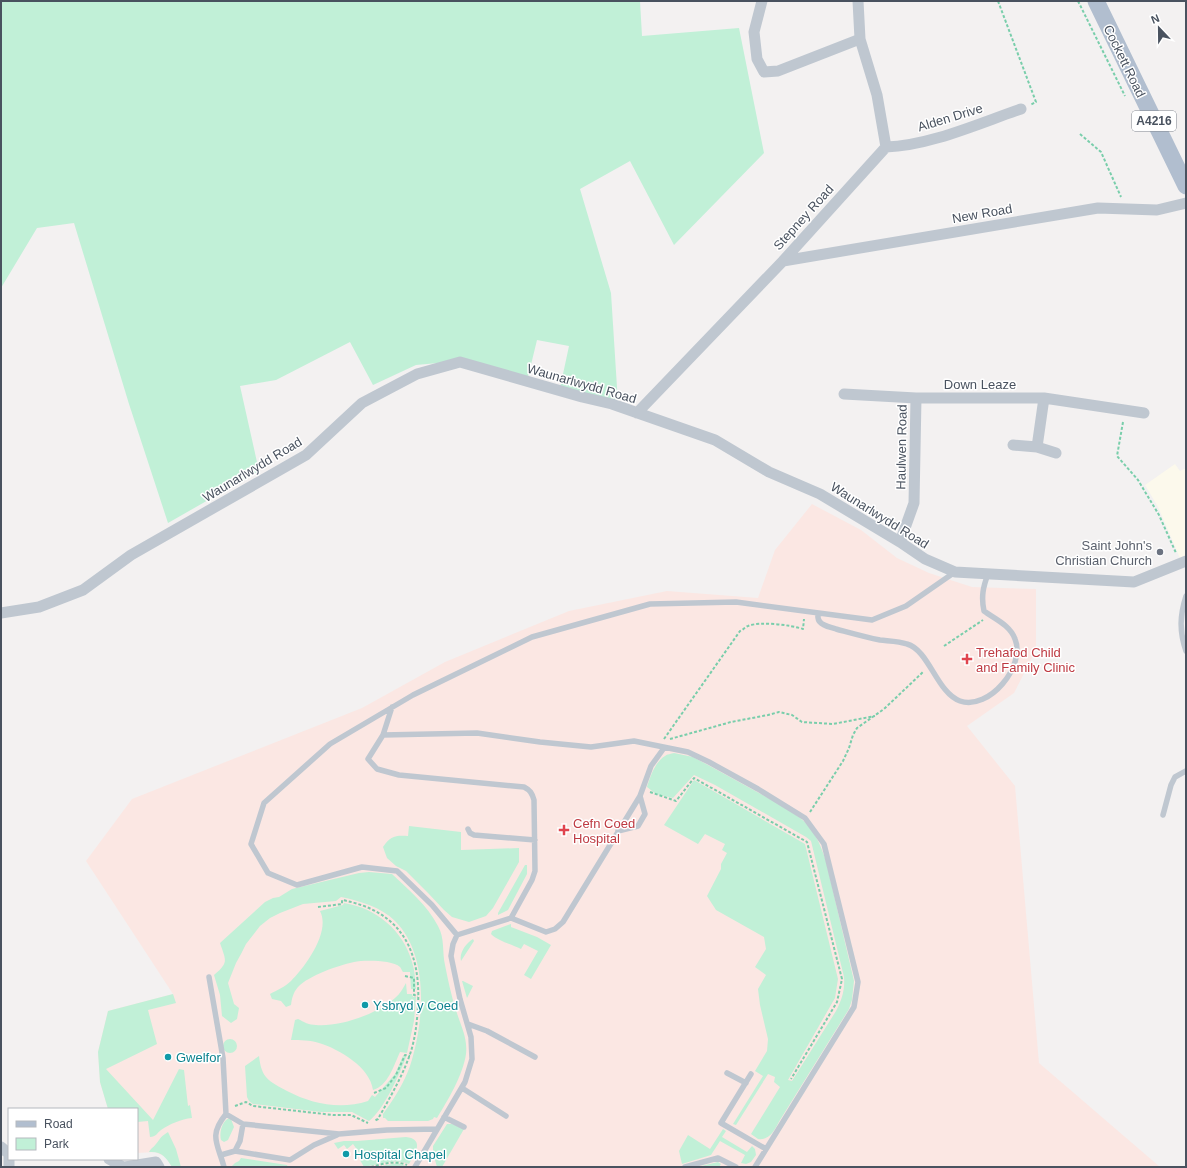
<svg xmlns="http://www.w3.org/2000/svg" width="1187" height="1168" font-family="Helvetica,sans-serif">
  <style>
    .commercial { fill: #fcf9ec }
    .medical { fill: #fbe7e3 }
    .green { fill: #c1f0d7 }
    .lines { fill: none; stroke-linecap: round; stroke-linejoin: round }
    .path { stroke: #79ceab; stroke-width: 2; stroke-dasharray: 3 2; stroke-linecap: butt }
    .lane { stroke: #bfc7d0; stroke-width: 5.5 }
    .street { stroke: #bfc7d0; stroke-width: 11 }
    .primary { stroke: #b1becf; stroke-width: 17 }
    .worship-dot { fill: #6b7280; stroke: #fff; stroke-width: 1.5 }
    .health-dot { fill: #e0444e; stroke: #fff; stroke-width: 1.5 }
    .culture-dot { fill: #0f9aa8; stroke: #fff; stroke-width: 1.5 }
    .labels { text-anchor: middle; stroke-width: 3; stroke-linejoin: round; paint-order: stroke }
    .shield { fill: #fff; stroke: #80868f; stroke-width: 1 }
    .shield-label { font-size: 12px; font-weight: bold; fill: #49525f }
    .street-label { font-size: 13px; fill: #49525f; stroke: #fff }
    .worship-label { font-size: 13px; fill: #5b616d; stroke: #fff; text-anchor: end }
    .health-label { font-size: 13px; fill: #be3a42; stroke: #fff; text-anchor: start }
    .culture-label { font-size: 13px; fill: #0d838f; stroke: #fff; text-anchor: start }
  </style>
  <rect width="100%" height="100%" fill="#f3f1f1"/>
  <path class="commercial" d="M1175,464L1180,471L1186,468V561L1182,563L1158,507L1145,485Z"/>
  <path class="medical" d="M812,504L861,530L897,558L929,573L972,587L1036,589V650L1014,693L967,726L1015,786L1039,1063L1160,1167H172L166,1157L155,1152L137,1153V1109H108L100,1082L98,1052L108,1011L173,994L86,861L132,799L362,708L445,662L569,611L667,591L758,598L775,550Z"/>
  <path class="green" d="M1,1H640L642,36L739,28L764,153L674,245L630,161L580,189L611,293L618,403L560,388L569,346L537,340L528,377L460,361L416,365L373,385L350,342L276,380L240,386L259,471L168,523L129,404L74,223L37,228L1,288Z
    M674,753L693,757L708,765L777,803L799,817C814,829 820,843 826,861L854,981L852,1000L849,1009L780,1120C775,1129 770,1141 758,1139L751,1134L780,1087L774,1082L775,1077L768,1074L736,1125L733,1124L763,1076L755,1071L767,1051L768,1039L760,1005L758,989L766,975L755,967L766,949L764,937L716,910L707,896L721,869V864L727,853L722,850L725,844L705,834L698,844L664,825L694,780L805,844L838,979L835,998L788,1080L792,1081L836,1011C842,999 845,990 844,977L811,841L806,837L715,785L694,775L673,798L656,794L647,787C650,777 655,762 665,756C667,754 671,754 674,753Z
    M409,826L461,832V850L519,848V862L493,908L486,916L469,922L452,917L444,910L428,893L406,871L396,866L387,858L383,847C390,836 396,835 408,836Z
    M525,865H527V874L508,910L498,915V913Z
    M369,872L392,874C409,890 427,905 438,926C445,938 442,953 445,965C448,980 451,995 456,1010C460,1024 468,1038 466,1054C463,1075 448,1100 437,1118L434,1117L433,1119L428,1121H388L385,1118H383V1114C394,1099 404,1083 410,1066C424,1023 430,956 395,921C381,907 360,901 341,897L336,901L303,904L280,913L270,918L260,926L246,944L241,954L236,963L228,983L234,1004L239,1008L237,1019L231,1023L222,1016L220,995L214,975C229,962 226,961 220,943L265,902L273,898L279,897L292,889L359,873Z
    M344,903C376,908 403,930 412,962C415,971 415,980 416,989H411L410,972H403C402,971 401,968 400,967C392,960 364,960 354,962C339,965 308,976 298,987C293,993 292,998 291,1005L286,1007L281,1001L272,999L270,994C277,990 285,987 291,981C305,967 331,932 320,911L343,905Z
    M511,924V927L537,937L551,945L531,979L524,975L538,951L524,944L521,949C511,944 498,941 491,934L492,931Z
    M473,939L474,941L461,961C459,953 466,943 473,939Z
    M462,981H463L473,986L467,998Z
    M406,983L407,994H412L413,997H416L414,1021L407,1053L400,1052C394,1065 388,1086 373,1090C370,1067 339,1049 319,1043C310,1040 300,1040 291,1040L295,1020L298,1019C304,1022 309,1025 316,1025C340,1027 377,1014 395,998C400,994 403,988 406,983Z
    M173,994L176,1003L148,1010L157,1044L106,1069L153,1120L179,1069L184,1070L188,1106L190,1105L192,1118C181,1119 170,1124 161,1130C157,1133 156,1137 150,1137L148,1121L137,1122V1109H108L100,1082L98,1052L108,1011Z
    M223 1046a7 7 0 1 1 14 0a7 7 0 1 1-14 0Z
    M259,1056C260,1063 261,1071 266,1077C271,1083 280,1087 287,1091C312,1104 340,1110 368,1101L372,1095L375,1097L395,1074L403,1056L406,1057C400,1074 383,1111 369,1121L352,1112H321L253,1104L249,1101L247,1097L245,1066Z
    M229,1118L231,1119L234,1127L228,1140L224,1142L221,1140C219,1133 222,1121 229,1118Z
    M447,1124H452L464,1129L442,1167H437L433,1153V1146Z
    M723,1129L726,1131L722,1137L747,1152L752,1146L755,1149L756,1155L751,1162L746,1164L741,1163L745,1155L720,1141L711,1155L682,1164L679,1151L688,1135L710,1149Z
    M168,1132L176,1149L181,1167H172C166,1157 161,1151 149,1152C151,1148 153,1148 156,1144C161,1138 159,1138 168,1132Z
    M406,1137C425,1139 415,1154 409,1164C395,1158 379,1164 364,1167L360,1160L363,1158L353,1144L347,1149L344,1145L338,1149L334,1143L344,1141H357Z
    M241,1158L287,1165L288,1167H231L235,1163L239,1161Z
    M718,1162L721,1164L719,1167H697Z
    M398,1163L408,1167H376Z"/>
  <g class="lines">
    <path class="path" d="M998,1L1036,102L1030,105
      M1078,1L1125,96
      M1080,134L1101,152L1121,197
      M1123,422L1117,456L1138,480L1159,515L1176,553
      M944,646L983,620
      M664,739L740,631C743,630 745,627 748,626C760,621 791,625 803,629L804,619
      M670,739L731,722L768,715L779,712L792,715L802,722L833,724L875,716
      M650,792L676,801L694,778L807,842L842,979L837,1002L791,1079
      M810,812L843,761L849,748L853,735L857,728L884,709L923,672
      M318,907L342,904V900C401,911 421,950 418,1006C417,1023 415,1041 409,1057C401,1079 389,1099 378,1119L374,1121
      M405,976L414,978V995L418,996
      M374,1093L386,1088L396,1075L405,1055L410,1056
      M235,1106L246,1102L253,1106L333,1115H351L368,1123
      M371,1167C382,1164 395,1160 407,1165"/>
    <path class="lane" d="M1186,596C1180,615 1179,631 1186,651
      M818,613C818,616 817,619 820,622C823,626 830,627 836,629C851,633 865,637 880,640C889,641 899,641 907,644C929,650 937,693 960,701C989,711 1026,666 1015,639C1010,625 995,619 984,611C981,597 983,587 988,574
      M392,707L383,735L368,759L377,769L399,775L524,787C530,790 532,793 534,800L535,871L532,880L511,918
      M383,735L477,733L540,742L591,747L634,741L688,752L709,762L758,789L805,818L824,844L858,982L854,1007L755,1167
      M1163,815L1171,785L1175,777L1186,771
      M468,829L470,833L474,835L535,840
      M618,831L638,826L645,814L640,796
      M457,935L432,905L397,871L362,867L297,885L268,873L251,844L264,803L330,744L413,695L532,637L650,604L736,602L872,620L906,606L955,572
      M209,977L223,1058L226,1114
      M468,1024L487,1031L535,1057
      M727,1073L746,1083
      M751,1074L721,1123L766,1149
      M462,1088L506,1116
      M444,1117L464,1127
      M243,1124L339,1134L387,1130L437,1129
      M235,1151L290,1160L314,1145L337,1135
      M221,1155L235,1151L240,1141L243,1124L226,1114C208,1136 218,1144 224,1167
      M415,1167L465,1082L472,1059L471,1037L460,999L451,956L453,944L457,935L511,918L546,932L555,929L563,922L640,796L651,766L664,748
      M685,1167L718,1158L736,1167"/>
    <path class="street" d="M762,1L754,32L757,59L764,72L778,71L860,39
      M886,147C929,146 980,123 1021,109
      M783,261L1098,208L1157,210L1186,203
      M844,394L916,398H1044L1144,413
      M637,413L783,261L886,147L877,95L860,39L858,1
      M1013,445L1037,447L1056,453
      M1037,447L1044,398
      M900,542L914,503L916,398
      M1,613L39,607L83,590L131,555L306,455L362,403L417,374L460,362L582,397L612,404L715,440L769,472L820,494L900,542L925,559L955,572L1134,582L1186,561
      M1,1147L9,1154
      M9,1154V1167
      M109,1159L123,1167
      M125,1167L156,1162L159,1167"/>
    <path class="primary" d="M1096,1L1186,186"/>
  </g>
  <circle class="worship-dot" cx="1160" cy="552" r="4"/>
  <g class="health-dot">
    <path d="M965 653h4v4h4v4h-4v4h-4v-4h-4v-4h4z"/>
    <path d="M562 824h4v4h4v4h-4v4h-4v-4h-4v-4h4z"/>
  </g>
  <g class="culture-dot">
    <circle cx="365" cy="1005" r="4"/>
    <circle cx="168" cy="1057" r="4"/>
    <circle cx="346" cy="1154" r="4"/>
  </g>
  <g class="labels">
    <rect class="shield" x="1132" y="111" width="44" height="20" rx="3"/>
    <g class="shield-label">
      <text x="1154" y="125">A4216</text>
    </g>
    <g class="street-label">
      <text transform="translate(1125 61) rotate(64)" y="5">Cockett Road</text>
      <text transform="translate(950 117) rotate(-17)" y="5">Alden Drive</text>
      <text transform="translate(982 213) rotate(-10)" y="5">New Road</text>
      <text transform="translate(803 217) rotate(-48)" y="5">Stepney Road</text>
      <text transform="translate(582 383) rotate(16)" y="5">Waunarlwydd Road</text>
      <text x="980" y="389">Down Leaze</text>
      <text transform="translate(901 447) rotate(-89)" y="5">Haulwen Road</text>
      <text transform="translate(252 469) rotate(-31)" y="5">Waunarlwydd Road</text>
      <text transform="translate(880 515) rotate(32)" y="5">Waunarlwydd Road</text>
    </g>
    <g class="worship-label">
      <text x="1152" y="550">Saint John's<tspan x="1152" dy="15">Christian Church</tspan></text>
    </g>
    <g class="health-label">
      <text x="976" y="657">Trehafod Child<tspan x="976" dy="15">and Family Clinic</tspan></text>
      <text x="573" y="828">Cefn Coed<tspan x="573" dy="15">Hospital</tspan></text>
    </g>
    <g class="culture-label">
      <text x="373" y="1010">Ysbryd y Coed</text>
      <text x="176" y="1062">Gwelfor</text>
      <text x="354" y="1159">Hospital Chapel</text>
    </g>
  </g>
  <rect width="1187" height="1168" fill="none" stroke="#49525f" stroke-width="4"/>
  <rect x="8" y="1108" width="130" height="52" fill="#ffffff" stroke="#b6babf"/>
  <rect x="16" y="1121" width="20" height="6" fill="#b1becf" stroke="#b6babf"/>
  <text x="44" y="1128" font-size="12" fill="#49525f">Road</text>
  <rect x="16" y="1138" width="20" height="12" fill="#c1f0d7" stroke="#b6babf"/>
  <text x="44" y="1148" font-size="12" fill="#49525f">Park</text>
  <g transform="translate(1159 28) rotate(338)" stroke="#ffffff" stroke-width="3" paint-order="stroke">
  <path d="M0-3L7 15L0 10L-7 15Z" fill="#49525f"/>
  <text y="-6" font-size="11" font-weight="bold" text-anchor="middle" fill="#49525f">N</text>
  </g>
</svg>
